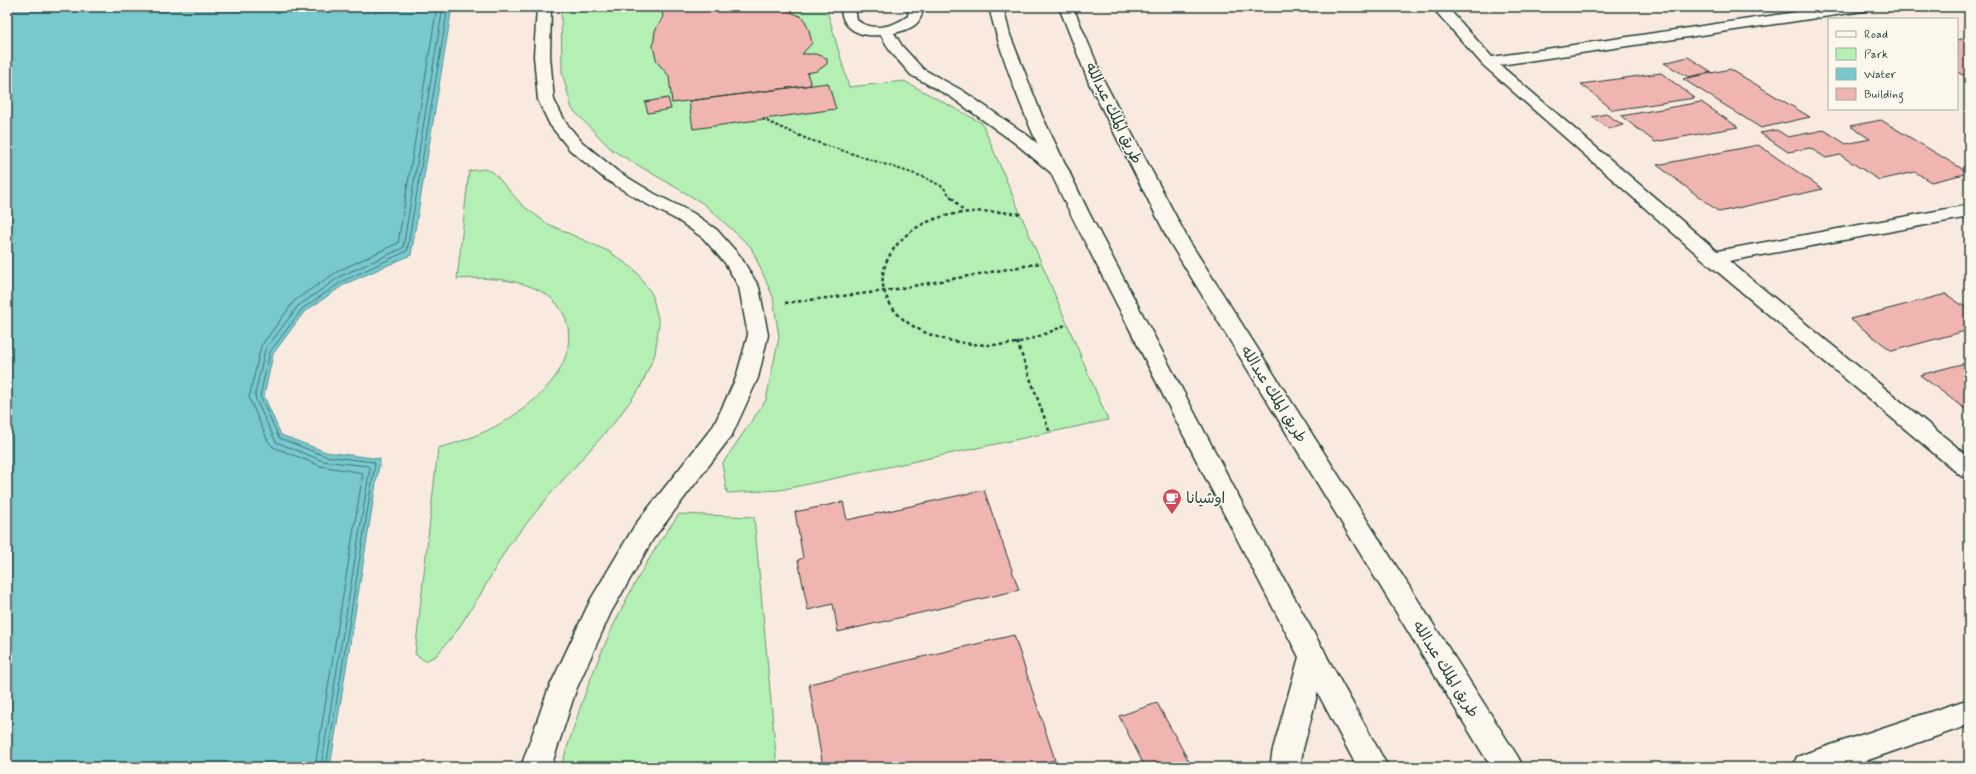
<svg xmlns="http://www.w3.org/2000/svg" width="1976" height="774" font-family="Mynerve,'Playpen Sans Arabic',sans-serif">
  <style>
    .green { fill: #b4efb3; stroke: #6a9674 }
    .water { fill: #77c8cf; stroke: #549091 }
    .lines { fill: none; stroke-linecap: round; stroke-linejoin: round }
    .shore { stroke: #427572; stroke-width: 1 }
    .building { fill: #f1b5b1; stroke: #1f3d34 }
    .lane-casing { stroke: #1f3d34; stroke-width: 3 }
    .street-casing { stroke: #1f3d34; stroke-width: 3 }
    .secondary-casing { stroke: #1f3d34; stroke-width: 3 }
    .path-far1 { stroke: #1f3d34; stroke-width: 2; stroke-dasharray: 3 2; stroke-linecap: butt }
    .path { stroke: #1f3d34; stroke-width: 2.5; stroke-dasharray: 3.5 3; stroke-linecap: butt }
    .lane { fill: #fbf7ec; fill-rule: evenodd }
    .street { fill: #fbf7ec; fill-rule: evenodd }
    .secondary { fill: #fbf7ec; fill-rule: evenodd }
    .labels { text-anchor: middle; stroke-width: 3; stroke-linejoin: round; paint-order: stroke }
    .street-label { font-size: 15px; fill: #1f3d34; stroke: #fbf7ec }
    .poi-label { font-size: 15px; fill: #1f3d34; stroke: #fbf7ec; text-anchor: start }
  </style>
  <rect width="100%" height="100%" fill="#f9eae0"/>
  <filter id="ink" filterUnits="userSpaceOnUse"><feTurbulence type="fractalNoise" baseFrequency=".025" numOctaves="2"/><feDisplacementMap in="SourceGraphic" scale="8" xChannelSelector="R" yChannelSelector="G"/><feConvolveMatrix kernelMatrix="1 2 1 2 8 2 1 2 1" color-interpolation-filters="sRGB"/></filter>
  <g filter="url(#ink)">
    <path class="green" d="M561,7H826L849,87L904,81L982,123L1108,420L780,490L727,493L722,464L766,400L779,337L773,297L751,247L704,204L612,150L572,109L562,72Z
      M484,169L493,172L523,206L548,224L610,252L635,270L652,294L659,323L655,354L640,388L614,423L553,491L508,546L480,595L456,632L436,656L425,661L415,654L438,448C482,437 528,414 555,377C565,363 571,345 568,328C560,280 496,276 457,279L469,171Z
      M679,514L754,517L777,767H561C569,742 577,716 586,691C609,629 640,567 679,514Z"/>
    <path class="water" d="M7,7H452L411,255L345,284L304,312L273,354L264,396L281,435L326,452L380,459L330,767H7Z"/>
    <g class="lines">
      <path class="shore" d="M315,767L363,473L321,466L273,447L268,441L249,398L261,346L295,300L338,271L398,243L437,7
        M321,767L370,468L368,466L323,461L276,442L256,400L255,394L265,350L298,306L341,276L403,248L443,7
        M326,767L375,464L374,462L325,456L279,438L260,396L270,352L302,309L343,281L407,251L448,7"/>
    </g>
    <path class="building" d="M661,7H788L789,11L804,18L809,31L812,43L802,54H815L822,56L827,59V64L817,71L807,73L811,85L672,103L669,76L657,62L653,47L655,31L663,17Z
      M1969,37V78L1957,72V40Z
      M1688,57L1712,72L1688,77L1664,63Z
      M1730,69L1810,117L1761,128L1683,79Z
      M1661,73L1695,98L1613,110L1581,84Z
      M828,83L836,109L693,129L689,101Z
      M668,98L671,109L648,113L645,102Z
      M1701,102L1738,127L1655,142L1621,116Z
      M1606,114L1623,125L1609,129L1592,117Z
      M1881,120L1969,173L1931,182L1915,172L1879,180L1840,155L1826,158L1810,148L1788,152L1760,133L1777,130L1788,137L1824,130L1846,144L1870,139L1850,126Z
      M1758,145L1823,189L1719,212L1657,165Z
      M1946,294L1969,310V330L1892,351L1850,319Z
      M1969,362V412L1920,375Z
      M984,490L1019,590L838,632L833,604L808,610L798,560L803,558L795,512L843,502L847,520Z
      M1014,635L1055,760L1026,767H823L809,684Z
      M1157,703L1192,767H1145L1119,716Z"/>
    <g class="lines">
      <g class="lane-casing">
        <path id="lane" d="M537,7H551L550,56L554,100L566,123L582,142L617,171L655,194L693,213L717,230L740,256L759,287L768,335L758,378L732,435L653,539L611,612L576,690L551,767H521L548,690L591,599L635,525L714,425L736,378L748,335L739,287L725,263L703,238L679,221L643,202L605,179L570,150L550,125L538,100L534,56Z
          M841,7H855L857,20C871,32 893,27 908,16L909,7H923C922,25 911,29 894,33L902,46L923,69L963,91L1027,135L1067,168L1070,172L1067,176L1061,177L1055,176L1015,143L951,97L911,75L890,51L881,35C861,37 841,30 841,7Z
          M1313,645L1323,648L1327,657L1303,749L1300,767H1270L1273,749L1299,657L1303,648Z"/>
      </g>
      <g class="street-casing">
        <path id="street" d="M1432,7H1447L1492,57L1831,7H1870L1868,10L1863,11L1500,65L1717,251L1969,205V217L1729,261L1969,457V479L1961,476L1706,262L1483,65Z
          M1969,699V725L1848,767H1792L1797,757L1807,753Z"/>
      </g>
      <g class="secondary-casing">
        <path id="secondary" d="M989,7H1003L1010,35L1042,116L1089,213L1249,516L1388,767H1357C1278,618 1200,469 1124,318C1074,220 1015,114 989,7Z
          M1059,7H1073L1105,83L1189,241L1518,757L1523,767H1491L1169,241L1089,83Z"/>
      </g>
      <path class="path-far1" d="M762,119L807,139L924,177L943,187L952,198"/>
      <path class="path" d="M952,197L964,212
        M1020,214C977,208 920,210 893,250C885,261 880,276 884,290C897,339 974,350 1016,343C1034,339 1051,332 1067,324
        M785,303L885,291L1041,263
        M1017,342L1050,433"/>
      <use href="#lane" class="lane"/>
      <use href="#street" class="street"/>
      <use href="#secondary" class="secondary"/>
    </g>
  </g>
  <defs>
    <g id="cafe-pin" transform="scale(1)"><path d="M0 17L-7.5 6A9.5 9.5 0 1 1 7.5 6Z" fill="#d1495b" stroke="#fbf7ec"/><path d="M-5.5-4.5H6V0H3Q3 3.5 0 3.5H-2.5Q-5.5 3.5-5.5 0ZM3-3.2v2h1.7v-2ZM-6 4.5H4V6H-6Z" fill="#fff"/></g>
  </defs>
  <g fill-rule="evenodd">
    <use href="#cafe-pin" x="1172" y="498"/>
  </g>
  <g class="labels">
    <g class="street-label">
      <text transform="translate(1114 113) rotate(64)" y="5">طريق الملك عبدالله</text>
      <text transform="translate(1274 394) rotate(58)" y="5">طريق الملك عبدالله</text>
      <text transform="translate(1446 669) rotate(58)" y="5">طريق الملك عبدالله</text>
    </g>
    <g class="poi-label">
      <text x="1186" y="503">اوشيانا</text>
    </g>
  </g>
  <rect width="1976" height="774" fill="none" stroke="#fbf7ec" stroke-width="24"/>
  <rect x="12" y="12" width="1952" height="750" fill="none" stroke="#1f3d34" stroke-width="1.5" filter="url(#ink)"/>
  <rect x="1828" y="18" width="130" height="92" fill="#fbf7ec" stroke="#a3ada2"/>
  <rect x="1836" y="31" width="20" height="6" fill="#fbf7ec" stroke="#a3ada2"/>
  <text x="1864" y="38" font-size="12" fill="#1f3d34">Road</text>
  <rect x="1836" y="48" width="20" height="12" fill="#b4efb3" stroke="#a3ada2"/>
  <text x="1864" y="58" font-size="12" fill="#1f3d34">Park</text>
  <rect x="1836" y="68" width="20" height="12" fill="#77c8cf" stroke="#a3ada2"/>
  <text x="1864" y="78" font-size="12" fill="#1f3d34">Water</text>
  <rect x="1836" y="88" width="20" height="12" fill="#f1b5b1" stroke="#a3ada2"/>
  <text x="1864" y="98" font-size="12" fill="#1f3d34">Building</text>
</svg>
